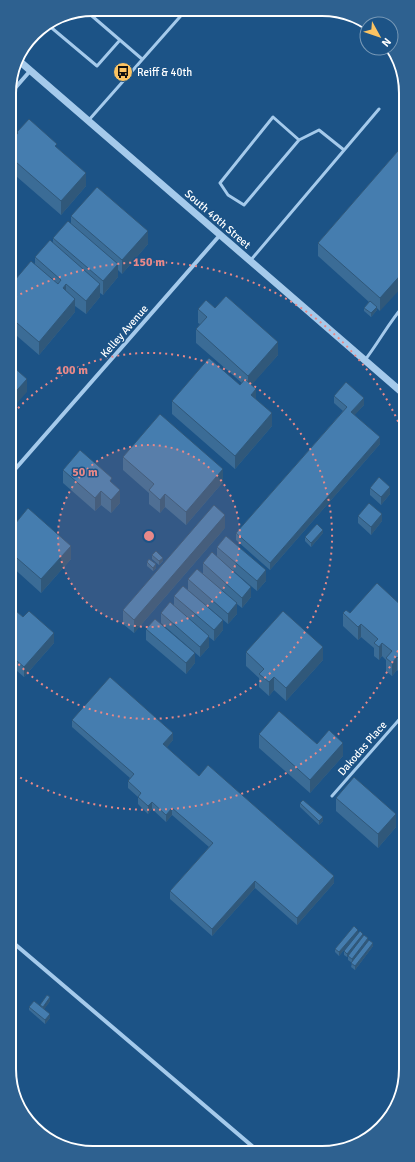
<svg xmlns="http://www.w3.org/2000/svg" width="415" height="1162" font-family="Signika,sans-serif">
  <style>
    .lines { fill: none; stroke-linecap: round; stroke-linejoin: round }
    .service { stroke: #a5caeb; stroke-width: 3 }
    .minor { stroke: #a5caeb; stroke-width: 4 }
    .tertiary { stroke: #a5caeb; stroke-width: 7 }
    .wall { fill: #3b6c96 }
    .shaded-wall { fill: #30587a }
    .building { fill: #457daf; stroke: #30587a }
    .ring { fill: none; stroke: #e88989; stroke-width: 2; stroke-dasharray: 2 4 }
    .labels { text-anchor: middle; stroke-width: 3; stroke-linejoin: round; paint-order: stroke }
    .poi-label { font-size: 11px; fill: #fff; stroke: #1c5386; text-anchor: start }
    .street-label { font-size: 11px; fill: #fff; stroke: #1c5386 }
    .rim { fill: none; stroke: #fff; stroke-width: 2 }
    .centre { fill: #e88989; stroke: #1c5386; stroke-width: 2 }
    .ring-label { font-size: 12px; text-anchor: middle; font-weight: bold; fill: #e88989; stroke: #1c5386; stroke-width: 3; stroke-linejoin: round; paint-order: stroke }
  </style>
  <rect width="100%" height="100%" fill="#1c5386"/>
  <g class="lines">
    <path class="service" d="M85,10L142,59
      M47,24L97,66L120,40
      M88,121L186,10
      M299,140L244,205L228,195L220,183L273,117L299,140L319,130L344,150
      M250,261L379,109
      M365,360C379,342 389,322 405,304
      M332,796L405,713"/>
    <path class="minor" d="M9,95L30,71
      M10,475L220,235
      M10,940L258,1151"/>
    <path class="tertiary" d="M17,59L405,395"/>
  </g>
  <path class="wall" d="M17,132L57,148L86,186L61,215L9,170V143L17,134Z
    M404,144L380,311L377,308V310L371,317L364,311V308L369,302L318,256V243Z
    M71,216L148,244L122,274L118,270V277L103,295L100,293V297L86,314L75,306V312L39,355L10,330L9,287L35,264V257L53,243V238L71,223Z
    M215,308L278,355L251,385L256,400L272,426L235,469L172,414V401L240,385L242,383L196,343V329L200,324L198,323V309Z
    M334,396L364,405L354,415L380,444L270,570L236,540V533L343,411L334,403Z
    M405,452V474L398,468V461Z
    M123,457L223,482L186,525L165,507L160,513L149,504V493L123,470Z
    M63,470L112,483L120,503L111,513L101,505L95,511L63,483Z
    M370,488L390,494L381,505L370,495Z
    M358,516L382,521L371,535L358,523Z
    M225,528L134,633L123,624V610Z
    M10,530L71,559L41,593L10,565Z
    M323,533L311,547L305,541V537Z
    M217,547L266,581L257,591L217,557Z
    M152,555L163,561L159,565L152,559Z
    M147,562L156,568L153,571L147,566Z
    M203,563L251,597L242,608L237,604V614L228,624L188,590V579L203,573Z
    M174,596L223,630L214,641L209,637V647L200,657L161,623V613L174,606Z
    M10,606L54,643L24,677L10,665Z
    M405,609V678L397,670L392,676L386,671V660L382,656L379,660L374,656V648L361,637L358,640L343,626V613H350Z
    M146,629L195,663L186,674L146,640Z
    M246,652L323,660L286,701L274,690L269,696L259,687V678L246,666Z
    M72,720L173,740L166,748L199,776L334,883L297,925L255,888L212,936L170,899V891L209,847L172,815L166,822L152,809L148,814L138,804V797L128,788V781L130,778L72,727Z
    M259,734L317,744L343,756L310,793L259,748Z
    M336,798L396,827L378,848L336,811Z
    M300,803L323,821L319,825L300,807Z
    M358,933L339,956L335,952V949Z
    M363,937L373,946L355,970L351,967L352,963L348,960V956L353,949L347,957L344,955V951Z
    M50,1001L44,1009L50,1018L45,1024L29,1010V1007L40,1006V1005Z"/>
  <path class="shaded-wall" d="M86,173V186L61,215V201Z
    M148,231V244L122,274V260Z
    M118,264V277L103,295V281Z
    M405,270V284L380,311V298Z
    M66,284V298L63,288Z
    M100,284V297L86,314V301Z
    M75,299V312L39,355V342Z
    M377,307V310L371,317V313Z
    M278,342V355L248,389V376Z
    M27,379V392L10,411V398Z
    M256,389V402L251,395Z
    M364,398V405L351,419V412Z
    M272,413V426L235,469V456Z
    M380,437V444L270,570V563Z
    M223,469V482L186,525V512Z
    M390,487V494L381,505V497Z
    M120,490V503L111,513V500Z
    M101,491V505L95,511V498Z
    M165,494V507L160,513V500Z
    M382,514V521L371,535V527Z
    M225,515V528L134,633V620Z
    M323,530V533L311,547V543Z
    M71,546V559L41,593V579Z
    M163,558V561L159,565V561Z
    M156,564V568L153,571V568Z
    M266,570V581L257,591V581Z
    M251,587V597L242,608V598Z
    M237,603V614L228,624V614Z
    M223,620V630L214,641V630Z
    M361,624V637L358,640V627Z
    M54,633V643L24,677V667Z
    M209,636V647L200,657V647Z
    M382,643V656L379,660V647Z
    M323,647V660L286,701V688Z
    M195,653V663L186,674V663Z
    M397,657V670L392,676V663Z
    M274,677V690L269,696V682Z
    M173,733V740L163,752V744Z
    M343,743V756L310,793V780Z
    M152,802V809L148,814V806Z
    M172,808V815L166,822V815Z
    M396,814V827L378,848V834Z
    M323,817V821L319,825V821Z
    M334,876V883L297,925V918Z
    M255,881V888L212,936V929Z
    M358,930V933L339,956V952Z
    M363,934V938L347,957V954Z
    M368,938V942L352,963V959Z
    M373,943V946L355,970V966Z
    M50,997V1001L43,1011V1007Z
    M50,1014V1018L45,1024V1020Z"/>
  <path class="building" d="M29,119L57,144L55,146L86,173L61,201L9,156V143L18,133L17,132Z
    M404,144L405,270L380,298L318,243Z
    M97,187L148,231L122,260L71,216Z
    M68,221L118,264L103,281L53,238Z
    M50,240L100,284L86,301L66,284L63,288L75,299L39,342L10,317L9,287L31,261L58,284L61,280L35,257Z
    M226,296L278,342L248,376L196,329L207,317L198,309L206,300L215,308Z
    M370,301L377,307L371,313L364,308Z
    M209,358L240,385L245,379L256,389L251,395L272,413L235,456L172,401Z
    M10,364L27,379L10,398Z
    M346,382L364,398L351,412L380,437L270,563L236,533L347,407L334,396Z
    M160,414L223,469L186,512L165,494L160,500L149,490L154,484L123,457Z
    M80,450L112,478L110,481L120,490L111,500L101,491L95,498L63,470Z
    M405,452V467L398,461Z
    M379,477L390,487L381,497L370,488Z
    M369,503L382,514L371,527L358,516Z
    M214,505L225,515L134,620L123,610Z
    M28,508L71,546L41,579L10,552V530Z
    M317,524L323,530L311,543L305,537Z
    M226,536L266,570L257,581L217,547Z
    M156,551L163,558L159,561L152,555Z
    M212,552L251,587L242,598L203,563Z
    M149,559L156,564L153,568L147,562Z
    M197,569L237,603L228,614L188,579Z
    M377,583L405,609V664L397,657L392,663L386,658L392,651L382,643L379,647L374,643L378,639L361,624L358,627L343,613L346,610L350,613Z
    M183,586L223,620L214,630L174,596Z
    M170,602L209,636L200,647L161,613Z
    M10,606L23,617L29,611L54,633L24,667L10,655Z
    M283,611L323,647L286,688L274,677L269,682L259,674L264,669L246,652Z
    M155,619L195,653L186,663L146,629Z
    M110,677L173,733L163,744L199,776L208,765L334,876L297,918L255,881L212,929L170,891L213,843L172,808L166,815L152,802L148,806L138,797L141,793L128,781L134,774L72,720Z
    M279,711L317,744L329,730L343,743L310,780L259,734Z
    M354,777L396,814L378,834L336,798Z
    M303,800L323,817L319,821L300,803Z
    M354,926L358,930L339,952L335,949Z
    M360,931L363,934L347,954L344,951Z
    M364,935L368,938L352,959L348,956Z
    M369,940L373,943L355,966L351,963Z
    M47,995L50,997L43,1007L40,1005Z
    M34,1001L50,1014L45,1020L29,1007Z"/>
  <circle cx="149" cy="536" r="91" fill="#e88989" fill-opacity=".12"/>
  <g class="ring">
    <circle cx="149" cy="536" r="91"/>
    <path d="M10 417A183 183 0 1 1 11 656"/>
    <path d="M405 634A274 274 0 0 1 12 773M10 300A274 274 0 0 1 405 438"/>
  </g>
  <defs>
    <g id="bus-disc" transform="scale(1)"><circle r="9.5" fill="#fbc362" stroke="#1c5386"/><path d="M-5-6H5V4H4V6H2V4H-2V6H-4V4H-5ZM-3.5-4V0h7V-4ZM-3.5 1.2v1.5H-2V1.2ZM2 1.2v1.5H3.5V1.2Z" fill="#111"/></g>
  </defs>
  <g fill-rule="evenodd">
    <use href="#bus-disc" x="123" y="72"/>
  </g>
  <g class="labels">
    <g class="poi-label">
      <text x="137" y="76">Reiff &amp; 40th</text>
    </g>
    <g class="street-label">
      <text transform="translate(218 219) rotate(41)" y="4">South 40th Street</text>
      <text transform="translate(124 331) rotate(-49)" y="4">Kelley Avenue</text>
      <text transform="translate(362 748) rotate(-49)" y="4">Dakodas Place</text>
    </g>
  </g>
  <path d="M0 0H415V1162H0ZM93 16H322A77 77 0 0 1 399 93V1069A77 77 0 0 1 322 1146H93A77 77 0 0 1 16 1069V93A77 77 0 0 1 93 16Z" fill="#2e6190" fill-rule="evenodd"/>
  <path class="rim" d="M93 16H322A77 77 0 0 1 399 93V1069A77 77 0 0 1 322 1146H93A77 77 0 0 1 16 1069V93A77 77 0 0 1 93 16Z"/>
  <circle cx="149" cy="536" r="6" class="centre"/>
  <g class="ring-label">
    <text x="149" y="266">150 m</text>
    <text x="72" y="374">100 m</text>
    <text x="85" y="476">50 m</text>
  </g>
  <g transform="translate(379 36) rotate(130)"><circle r="19" fill="#1c5386" stroke="#7798b6"/>
  <path d="M0-3L7 15L0 10L-7 15Z" fill="#fbc362"/>
  <text y="-6" font-size="11" font-weight="bold" text-anchor="middle" fill="#ffffff">N</text>
  </g>
</svg>
